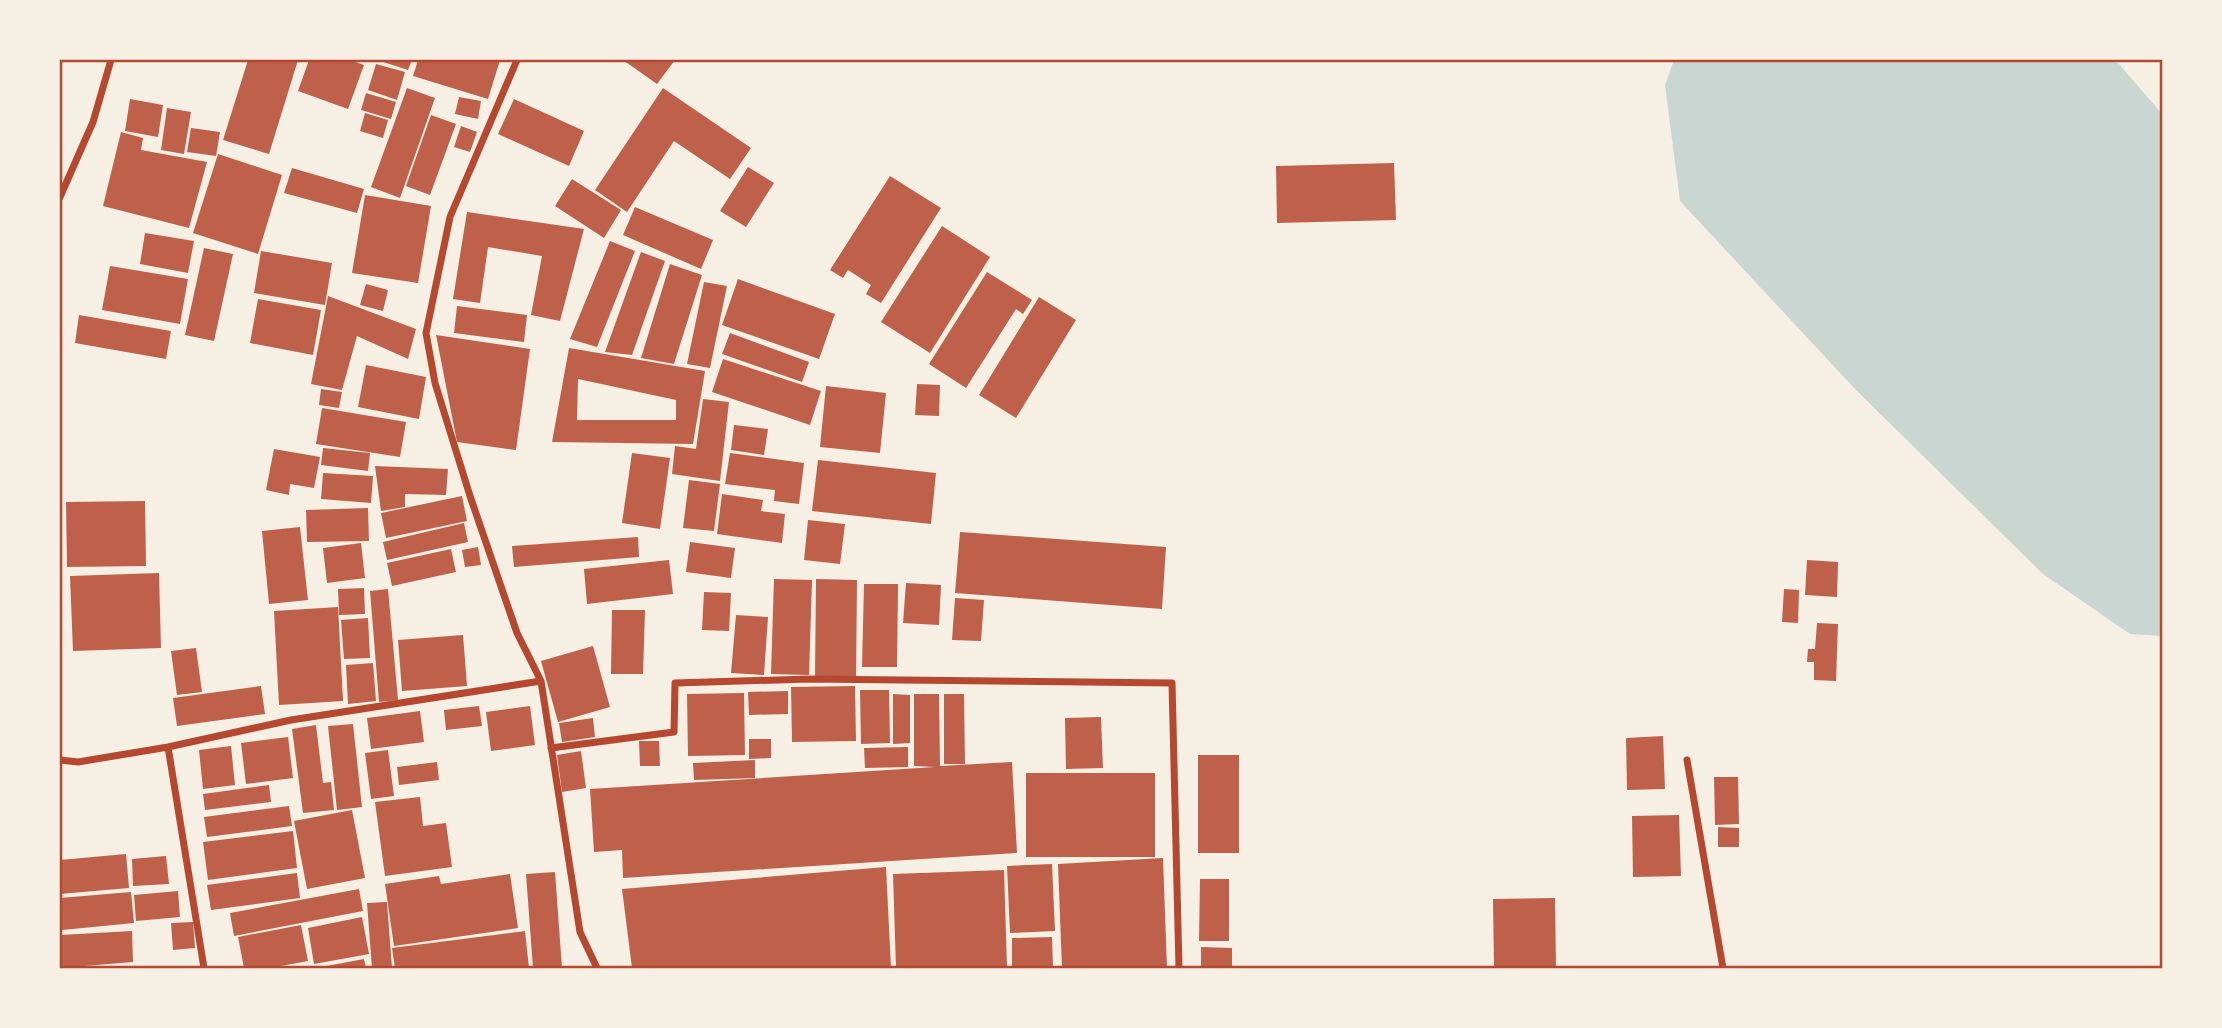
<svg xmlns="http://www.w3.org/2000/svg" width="2222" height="1028" font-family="'Noto Sans',sans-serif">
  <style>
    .water { fill: #c9d6d2 }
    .building { fill: #bf614a; fill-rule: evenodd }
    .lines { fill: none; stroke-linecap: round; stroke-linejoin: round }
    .minor { stroke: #b5482f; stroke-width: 7 }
    .neatline { fill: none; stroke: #b5482f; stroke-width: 2.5 }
  </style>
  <rect width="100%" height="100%" fill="#f6efe4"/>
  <path class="water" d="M1674,60H2110L2119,64L2162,114V636L2130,634L2043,574L1855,389L1680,201L1665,85Z"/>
  <path class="building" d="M248,60H298L269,154L223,140Z
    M309,60H350L364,65L348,109L298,91Z
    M377,60H412L408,70Z
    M418,60H500L488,99L413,76Z
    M623,60H675L657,84Z
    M376,64L405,72L397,100L368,90Z
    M407,88L435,98L400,198L371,187Z
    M663,88L751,148L730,179L674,141L627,212L595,190Z
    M366,93L396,102L391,119L361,110Z
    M459,97L481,101L478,119L455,114Z
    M130,99L163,105L158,137L125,131Z
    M514,99L584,131L569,166L498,134Z
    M167,108L191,112L184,154L161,150Z
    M365,113L388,120L383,138L360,131Z
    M431,115L456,124L430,195L406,186Z
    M461,126L477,132L470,152L454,147Z
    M191,128L220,132L216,156L187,152Z
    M121,132L143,138L141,150L207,162L189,228L103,206Z
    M218,154L282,175L258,254L193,233Z
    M1394,163L1396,220L1277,223L1276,166Z
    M748,167L774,183L746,227L720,211Z
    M292,168L364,189L357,213L284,193Z
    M890,176L941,208L881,303L866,294L871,285L848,270L843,278L830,270Z
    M572,179L621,210L604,238L555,206Z
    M365,195L431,206L418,283L352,273Z
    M635,207L713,240L701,269L623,235Z
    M467,212L584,229L560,321L531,315L542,256L488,247L480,303L453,299Z
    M942,226L990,257L930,353L881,322Z
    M145,233L194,241L188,273L140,264Z
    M610,241L635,251L597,347L570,339Z
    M204,248L233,254L214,341L185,335Z
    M261,251L332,263L325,305L254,293Z
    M641,252L665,261L632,355L605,352Z
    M670,264L702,275L674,364L641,358Z
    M110,266L188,279L180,324L102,310Z
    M987,272L1032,300L1023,314L1016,309L966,388L929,364Z
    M738,279L835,314L819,359L722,325Z
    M704,282L727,286L710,368L687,364Z
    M366,284L388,290L383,311L360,305Z
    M328,296L416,329L408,359L357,336L342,390L311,384Z
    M1039,297L1076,320L1016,418L979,395Z
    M258,299L321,310L313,355L250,343Z
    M457,306L527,315L524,342L454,333Z
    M79,315L171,331L166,359L75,343Z
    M730,333L809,362L802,382L722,354Z
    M436,335L530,349L516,450L457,442Z
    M569,348L705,371L693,444L552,442ZM578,379L676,400V420H577Z
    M723,359L821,391L810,425L712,392Z
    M366,365L426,377L419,419L358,407Z
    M917,384L940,385L939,416L915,415Z
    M826,386L886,393L880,453L820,447Z
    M321,389L342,392L339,408L319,405Z
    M703,399L729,402L720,481L672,474L675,446L696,449Z
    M322,408L406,422L400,457L316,444Z
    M734,425L768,429L764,455L731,450Z
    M323,448L370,453L368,471L321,465Z
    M274,449L320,457L314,488L290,484L289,495L266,490Z
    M632,453L670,458L660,529L622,523Z
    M730,453L804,463L799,504L774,501L775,490L725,484Z
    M818,460L936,473L931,524L812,511Z
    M375,466L448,469L446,495L405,494V507L381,511Z
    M323,473L373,476L371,503L321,499Z
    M689,480L720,484L714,531L683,528Z
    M722,494L763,500L761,511L785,514L782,543L717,534Z
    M462,496L467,521L386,538L381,513Z
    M145,501L146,566L67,567L66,502Z
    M368,508L369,541L307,542L306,510Z
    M808,520L845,524L840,564L804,560Z
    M464,523L468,542L387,560L383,542Z
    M300,527L308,600L269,604L262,531Z
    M960,532L1166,547L1162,609L955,593Z
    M638,537L639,557L514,567L512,546Z
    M690,542L735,548L731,578L686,572Z
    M361,543L365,578L327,583L323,548Z
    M478,547L481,565L465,567L462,550Z
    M451,549L456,572L392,586L387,563Z
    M669,560L673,594L587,604L584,569Z
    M1807,560L1838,562L1837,597L1805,595Z
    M159,573L161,648L73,651L70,576Z
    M774,579L812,580L809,675L771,674Z
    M816,579L857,580L856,677H815Z
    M906,583L941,585L939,625L903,623Z
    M864,584H898L897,667H862Z
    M364,588L365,614L339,615L338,589Z
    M388,589L398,700L379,702L370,591Z
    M1784,589L1799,590L1798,623L1782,622Z
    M704,592L731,593L729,631L702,630Z
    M955,598L984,600L981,641L952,640Z
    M338,607L343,701L279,705L274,611Z
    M612,610H645L643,674H611Z
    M736,615L768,617L764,675L731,673Z
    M368,618L370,658L344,659L341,620Z
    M1817,623L1838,624L1836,681L1814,680V662H1807L1808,649H1815Z
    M463,635L467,686L402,691L398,640Z
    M593,646L610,707L558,722L541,661Z
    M196,648L202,692L177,695L171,651Z
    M373,663L376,701L348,704L346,665Z
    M261,686L265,714L177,726L173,698Z
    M855,686L856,741L792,742L791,687Z
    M860,690H889L890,743L861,744Z
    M788,691V714L749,715L748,692Z
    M744,693L745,755L688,756L687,694Z
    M893,694L910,695V743L893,744Z
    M914,694H939L940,766L1012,762L1017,853L623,878L622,850L594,852L590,789L935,767L914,766Z
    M944,694H964L965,764H944Z
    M479,706L482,726L446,730L444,710Z
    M530,706L535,745L491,751L486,712Z
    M420,711L424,742L371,749L367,718Z
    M1101,717L1103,768L1066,769L1065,718Z
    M593,718L595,737L562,742L559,723Z
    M353,724L362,807L337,810L328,726Z
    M316,725L323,783L331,782L334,810L303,813L292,729Z
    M1663,736L1665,789L1627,790L1626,738Z
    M288,737L293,778L246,784L241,743Z
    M749,739H771V758L749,759Z
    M639,741H659L660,766H640Z
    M231,746L235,785L203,789L199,750Z
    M908,747V767L865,768L864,748Z
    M388,750L394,796L371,799L365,753Z
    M581,751L586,788L562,792L557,755Z
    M1198,755H1239V853H1198Z
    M755,760V778L694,780L693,763Z
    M437,762L439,780L399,785L397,767Z
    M1026,773H1155V857H1026Z
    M1714,777H1738L1739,824L1715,825Z
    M269,785L271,802L205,810L203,794Z
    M420,797L423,826L446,823L452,867L385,876L375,802Z
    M289,806L292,826L207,837L204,817Z
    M352,810L365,878L307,889L294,821Z
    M1679,815L1681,876L1633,877L1632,816Z
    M1718,827L1739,828V847H1718Z
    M293,831L297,868L208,880L203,842Z
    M126,854L129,888L60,894V860Z
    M166,856L169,884L133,886L132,859Z
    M1163,858L1167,968H1062L1058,864Z
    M1052,864L1055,931L1010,933L1007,866Z
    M886,867L891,968H632L622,889Z
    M1004,870L1007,968H896L893,874Z
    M555,872L562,968H533L526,874Z
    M297,873L300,898L211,910L207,885Z
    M510,874L518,928L394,946L385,884L439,876L441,884Z
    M1200,879H1229V941H1199Z
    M359,889L363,911L234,936L230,913Z
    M178,891L180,917L136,921L134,895Z
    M131,892L134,923L62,930L60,898Z
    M1555,898L1556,968H1494L1493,899Z
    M387,902L392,968H372L367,903Z
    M362,917L369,954L314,964L308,928Z
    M193,922L195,948L173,950L171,923Z
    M301,925L308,961L270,968H244L238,937Z
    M132,931L133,962L60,968V935Z
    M525,931L529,968H395L392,948Z
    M1052,937L1053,968H1012V938Z
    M1201,947L1232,948V968H1201Z
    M364,959L366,968H321V967Z"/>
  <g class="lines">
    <path class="minor" d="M517,60L450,217L426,333L435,383L470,496L517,633L541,681
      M60,197L93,122L111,60
      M168,747L204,968
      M551,748L674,732L675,683L809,679L1172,683L1179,968
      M60,760L78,762L168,747L291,720L541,681L580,932L597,968
      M1687,760L1723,968"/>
  </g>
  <rect width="2222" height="1028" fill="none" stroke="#f6efe4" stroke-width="122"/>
  <rect x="61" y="61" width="2100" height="906" class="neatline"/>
</svg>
